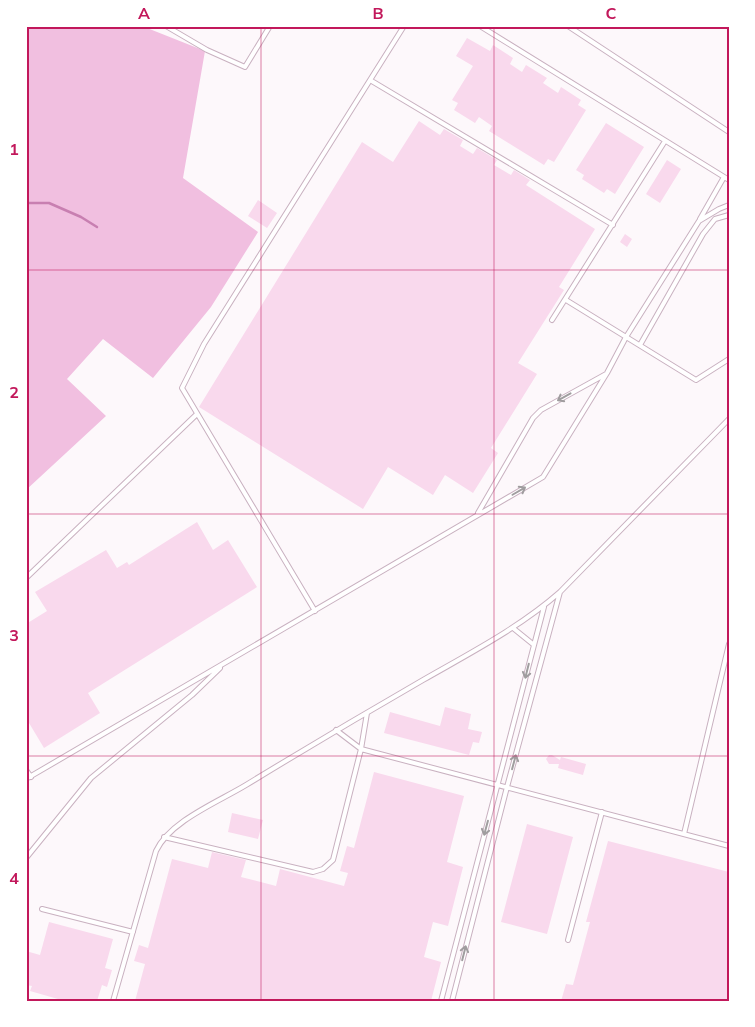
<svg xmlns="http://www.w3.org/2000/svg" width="755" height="1027" font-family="Mulish,sans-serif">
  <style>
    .green { fill: #f1bfe0 }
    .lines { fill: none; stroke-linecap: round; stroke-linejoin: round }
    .stream { stroke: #c87fb1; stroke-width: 2.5 }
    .building { fill: #f9d9ed }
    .service-casing { stroke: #c9b1c0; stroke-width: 6 }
    .service { stroke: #fff; stroke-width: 4 }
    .oneway { stroke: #a09d9f }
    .grid { fill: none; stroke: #c2185b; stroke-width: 1; stroke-opacity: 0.55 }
    .neatline { fill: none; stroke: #c2185b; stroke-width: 2 }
    .grid-label { font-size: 16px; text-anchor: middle; font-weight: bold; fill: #c2185b }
  </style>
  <rect width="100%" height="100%" fill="#fdf8fb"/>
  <path class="green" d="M26,26H142L205,51L183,178L258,232L211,307L153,378L103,339L67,379L106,416L26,490Z"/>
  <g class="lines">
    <path class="stream" d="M26,203H49L81,217L97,227"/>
  </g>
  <path class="building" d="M467,38L490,51L493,45L513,58L510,64L522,72L526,65L547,78L543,83L558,93L561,87L581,100L578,105L586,110L554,162L548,159L544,165L489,131L492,126L479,117L475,123L454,110L458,103L452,100L473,66L456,56Z
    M419,121L440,135L444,129L463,140L460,146L473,154L477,148L497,160L494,165L511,175L514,170L530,180L526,185L595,229L559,287L564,290L518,363L537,374L491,448L498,453L473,493L445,475L433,495L388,467L363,509L199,407L362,142L393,162Z
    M606,123L644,147L615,194L607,189L604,193L582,179L584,175L576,170Z
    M667,160L681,169L660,203L646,194Z
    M258,200L277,213L267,228L248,216Z
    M625,234L632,239L627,247L620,242Z
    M197,522L213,550L228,540L257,587L88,693L100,713L44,748L29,723L26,725V624L47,611L35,592L106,550L117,568L127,562L129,565Z
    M445,707L471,714L468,729L482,732L479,743L473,742L469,755L384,733L390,712L440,726Z
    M549,755H552L560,760L561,757L586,764L583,775L558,768L559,764H549L546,759Z
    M374,772L464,796L447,862L463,867L448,926L433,922L424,957L441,962L431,1001H135L145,964L134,961L139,945L148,948L172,859L208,868L212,852L246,860L241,877L276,886L280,869L344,886L348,873L340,871L347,846L354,848Z
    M232,813L263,820L258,839L228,832Z
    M527,824L573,837L547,934L501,922Z
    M608,841L729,872V1001H561L566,984L573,985L590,922H586Z
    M49,922L113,939L105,968L112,970L107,987L102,985L97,1001H65L30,991L32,986L26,985V951L40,955Z"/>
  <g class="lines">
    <g class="service-casing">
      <path id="service" d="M166,26L207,50L245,67L270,26
        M480,26L729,180
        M568,26L729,132
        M370,80L613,225
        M700,219L724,177
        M566,300L696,380L729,359
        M552,320L665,141
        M640,345L703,234L715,219L729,215
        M478,513L533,418L541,410L606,374
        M26,578L197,414
        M315,611L182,388L204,344L404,26
        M513,628L534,645
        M336,730L361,749L729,846
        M26,770L31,777
        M26,779L543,477L607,373L626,337L699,221L719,209L729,205
        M684,834L729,644
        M164,837L313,872L323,869L333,860L361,749L367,713
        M26,858L91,778L192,695L220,668
        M42,909L133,932
        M568,940L602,812
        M113,1001L156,851C170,821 218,802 246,785C305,749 364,714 423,680C470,653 519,628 560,592L729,419
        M441,1001L544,607
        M452,1001L507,787L560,592"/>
    </g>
    <use href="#service" class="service"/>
  </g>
  <defs><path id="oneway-shaft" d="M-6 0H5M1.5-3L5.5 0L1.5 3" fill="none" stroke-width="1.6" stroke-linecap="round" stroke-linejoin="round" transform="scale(1.25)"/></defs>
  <g class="oneway">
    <use href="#oneway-shaft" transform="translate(564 397) rotate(151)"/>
    <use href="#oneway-shaft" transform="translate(519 491) rotate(-30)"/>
    <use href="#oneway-shaft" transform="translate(527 671) rotate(104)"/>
    <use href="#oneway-shaft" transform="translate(514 762) rotate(-75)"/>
    <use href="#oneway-shaft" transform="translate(486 828) rotate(105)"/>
    <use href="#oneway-shaft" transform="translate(464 953) rotate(-76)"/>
  </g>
  <path class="grid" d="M261,26V1001M494,26V1001M26,270H729M26,514H729M26,756H729"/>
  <rect width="755" height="1027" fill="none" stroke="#ffffff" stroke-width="55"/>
  <rect x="28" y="28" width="700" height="972" class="neatline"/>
  <g class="grid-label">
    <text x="144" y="19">A</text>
    <text x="378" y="19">B</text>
    <text x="611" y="19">C</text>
    <text x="14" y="155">1</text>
    <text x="14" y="398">2</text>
    <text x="14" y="641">3</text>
    <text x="14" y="884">4</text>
  </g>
</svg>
